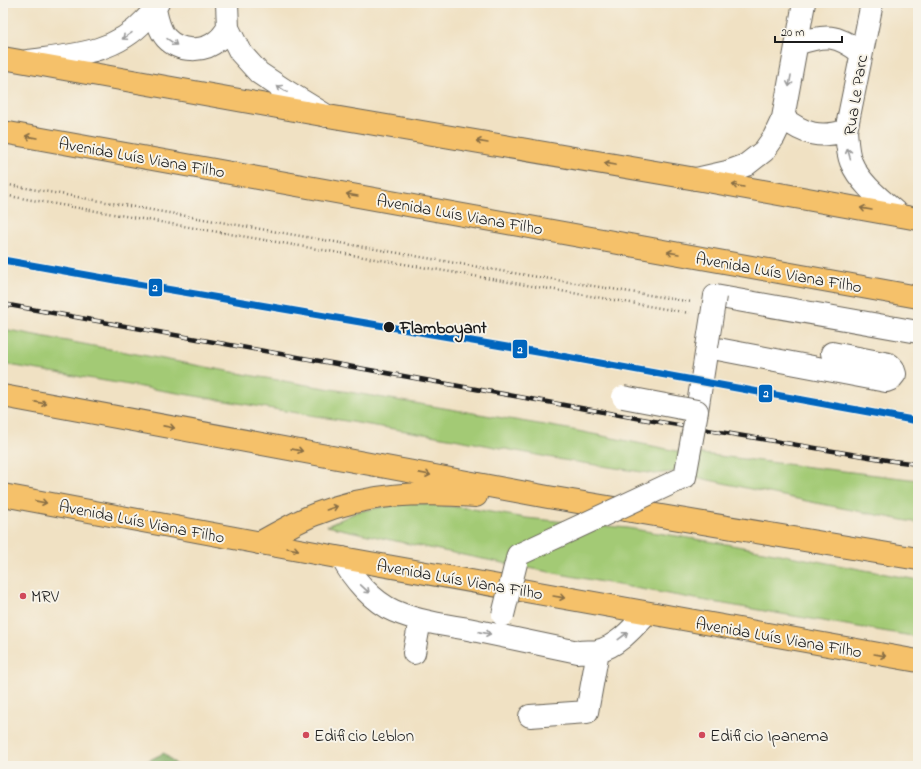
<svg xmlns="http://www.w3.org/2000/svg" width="921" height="769" font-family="'Indie Flower',sans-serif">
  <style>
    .green { fill: #a3ca75; stroke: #607348 }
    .forest { fill: #82ae66; stroke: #4f6541 }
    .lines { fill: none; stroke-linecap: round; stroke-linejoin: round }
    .minor-casing { stroke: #666156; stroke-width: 24 }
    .major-casing { stroke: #666156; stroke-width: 24 }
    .highway-casing { stroke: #666156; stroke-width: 24 }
    .path { stroke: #666156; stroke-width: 2.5; stroke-dasharray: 1 3; stroke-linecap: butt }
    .minor { stroke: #fff; stroke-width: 22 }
    .major { stroke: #f5c16b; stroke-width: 22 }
    .highway { stroke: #f5c16b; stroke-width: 22 }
    .rail-casing { stroke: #1c1c1c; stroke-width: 4.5 }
    .rail { stroke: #f7f3e8; stroke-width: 3; stroke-dasharray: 9; stroke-linecap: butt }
    .minor-bridge-casing { stroke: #666156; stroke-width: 24; stroke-linecap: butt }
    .minor-bridge { stroke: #fff; stroke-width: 22 }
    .metro-1-casing { stroke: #f7f3e8; stroke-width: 10 }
    .metro-1 { stroke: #0065bd; stroke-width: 7 }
    .oneway { stroke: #999 }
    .oneway2 { stroke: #886e44 }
    .stop-dot { fill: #1c1c1c; stroke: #f7f3e8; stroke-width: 1.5 }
    .poi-dot { fill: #d1495b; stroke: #f7f3e8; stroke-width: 1.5 }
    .labels { text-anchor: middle; stroke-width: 4; stroke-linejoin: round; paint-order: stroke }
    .street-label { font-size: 17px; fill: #1c1c1c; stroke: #f7f3e8 }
    .stop-label { font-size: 17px; font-weight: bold; fill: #1c1c1c; stroke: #f7f3e8; text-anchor: start }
    .poi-label { font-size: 17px; fill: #1c1c1c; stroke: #f7f3e8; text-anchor: start }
    .line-badge { stroke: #f7f3e8; stroke-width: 1.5 }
    .badge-label { font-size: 11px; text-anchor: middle; font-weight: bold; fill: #fff }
  </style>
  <rect width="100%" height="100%" fill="#f7f3e8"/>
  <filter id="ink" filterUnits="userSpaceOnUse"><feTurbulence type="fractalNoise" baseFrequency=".025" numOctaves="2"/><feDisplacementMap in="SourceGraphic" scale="8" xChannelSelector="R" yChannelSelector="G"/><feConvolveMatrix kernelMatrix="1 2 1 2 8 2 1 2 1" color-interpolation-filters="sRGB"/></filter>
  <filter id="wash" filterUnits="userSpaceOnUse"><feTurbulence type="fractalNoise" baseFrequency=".012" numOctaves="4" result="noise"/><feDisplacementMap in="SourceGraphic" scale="16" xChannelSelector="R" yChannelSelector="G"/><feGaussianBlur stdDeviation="0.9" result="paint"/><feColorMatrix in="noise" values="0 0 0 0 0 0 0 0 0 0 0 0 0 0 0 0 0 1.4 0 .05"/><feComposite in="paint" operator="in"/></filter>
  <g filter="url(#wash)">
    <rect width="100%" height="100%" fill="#f0e1c3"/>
    <path class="green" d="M3,329L254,376L568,429L677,451L918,480V523L811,502L672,472L655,474L563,460L454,439L3,364Z
      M407,502L467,508L526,518L627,528L726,544L918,580V637C720,604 523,570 327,526L357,512Z"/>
    <path class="forest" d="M164,753L178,766H140L141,764Z"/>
  </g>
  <g filter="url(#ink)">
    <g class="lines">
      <g class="minor-casing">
        <path id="minor" d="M227,3L228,28L240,52L259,73L283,89L327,116
          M872,3L846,131C847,141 847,152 851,162C860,184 882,200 899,215
          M155,9C157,19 159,30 166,38C179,52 204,53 218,40C222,37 225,32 228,28
          M797,44C825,34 837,34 861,53
          M28,61C71,55 114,54 145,20C150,15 155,10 158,3
          M783,118C805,135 820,138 846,131
          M696,179L727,172L746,165L764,151L774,137L783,118L804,3
          M715,296L918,332
          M697,411L707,347L886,381L891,379L895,374L893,368L889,364L832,353
          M342,558C352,578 373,602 394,611C417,621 443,625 468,629C505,637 541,644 578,652C584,651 591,652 597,651C617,647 634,627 647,613
          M414,653L420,620
          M530,716L587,712L598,651"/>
      </g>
      <g class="major-casing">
        <path id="major" d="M3,58L328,116L696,179L918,219
          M3,495L342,558L918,661"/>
      </g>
      <g class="highway-casing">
        <path id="highway" d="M3,132L918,297
          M3,396L548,497L918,559
          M259,543C278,533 297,521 316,514C369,493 420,492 476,496"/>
      </g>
      <path class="path" d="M3,184L501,271L692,302
        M3,195L689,313"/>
      <use href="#minor" class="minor"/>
      <use href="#major" class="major"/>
      <use href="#highway" class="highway"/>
      <g class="rail-casing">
        <path id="rail" d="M3,304L642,419L893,461L918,464"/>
      </g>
      <use href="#rail" class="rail"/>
      <g class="minor-bridge-casing">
        <path id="minor-bridge" d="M707,347L715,296
          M503,615L518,555L685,477L697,411L623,397"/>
      </g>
      <use href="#minor-bridge" class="minor-bridge"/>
      <g class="metro-1-casing">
        <path id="metro-1" d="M3,260L154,287L567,357L918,421"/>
      </g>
      <use href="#metro-1" class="metro-1"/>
    </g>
    <defs><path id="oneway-shaft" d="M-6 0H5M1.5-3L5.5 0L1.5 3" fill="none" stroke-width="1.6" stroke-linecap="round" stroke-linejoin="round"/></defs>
    <g class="oneway">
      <use href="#oneway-shaft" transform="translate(127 36) rotate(146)"/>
      <use href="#oneway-shaft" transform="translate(172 42) rotate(34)"/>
      <use href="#oneway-shaft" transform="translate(790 81) rotate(100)"/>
      <use href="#oneway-shaft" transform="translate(282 89) rotate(-147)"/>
      <use href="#oneway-shaft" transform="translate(849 154) rotate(-105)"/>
      <use href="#oneway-shaft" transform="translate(365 589) rotate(43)"/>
      <use href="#oneway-shaft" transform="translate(485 633) rotate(11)"/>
      <use href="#oneway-shaft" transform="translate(623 636) rotate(-37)"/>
    </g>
    <g class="oneway2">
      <use href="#oneway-shaft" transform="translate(31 137) rotate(-170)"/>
      <use href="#oneway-shaft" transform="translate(482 142) rotate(-170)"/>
      <use href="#oneway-shaft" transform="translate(610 164) rotate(-170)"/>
      <use href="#oneway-shaft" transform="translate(738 186) rotate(-170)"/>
      <use href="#oneway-shaft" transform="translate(352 195) rotate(-170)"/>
      <use href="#oneway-shaft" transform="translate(866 209) rotate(-170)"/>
      <use href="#oneway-shaft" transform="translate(673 253) rotate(-170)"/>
      <use href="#oneway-shaft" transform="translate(41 403) rotate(11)"/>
      <use href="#oneway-shaft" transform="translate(169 427) rotate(11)"/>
      <use href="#oneway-shaft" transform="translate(297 450) rotate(11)"/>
      <use href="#oneway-shaft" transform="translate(425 474) rotate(11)"/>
      <use href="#oneway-shaft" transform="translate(41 502) rotate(11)"/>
      <use href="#oneway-shaft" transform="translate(332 508) rotate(-19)"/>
      <use href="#oneway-shaft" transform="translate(293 549) rotate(10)"/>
      <use href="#oneway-shaft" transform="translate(559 597) rotate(10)"/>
      <use href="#oneway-shaft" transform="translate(880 655) rotate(10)"/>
    </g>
  </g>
  <circle class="stop-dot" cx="389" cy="327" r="6"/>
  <g class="poi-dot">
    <circle cx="23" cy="596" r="4"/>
    <circle cx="306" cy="735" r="4"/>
    <circle cx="702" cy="735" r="4"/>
  </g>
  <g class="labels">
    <g class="street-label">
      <text transform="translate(855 95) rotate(-81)" y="6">Rua Le Parc</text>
      <text transform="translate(142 157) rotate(10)" y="6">Avenida Luís Viana Filho</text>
      <text transform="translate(460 214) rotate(10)" y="6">Avenida Luís Viana Filho</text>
      <text transform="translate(779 272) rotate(10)" y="6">Avenida Luís Viana Filho</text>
      <text transform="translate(142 521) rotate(11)" y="6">Avenida Luís Viana Filho</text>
      <text transform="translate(460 579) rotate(10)" y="6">Avenida Luís Viana Filho</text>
      <text transform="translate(779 637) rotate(10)" y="6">Avenida Luís Viana Filho</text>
    </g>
    <g class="stop-label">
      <text x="400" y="333">Flamboyant</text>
    </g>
    <g class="poi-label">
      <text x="31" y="602">MRV</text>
      <text x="314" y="741">Edificio Leblon</text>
      <text x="710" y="741">Edificio Ipanema</text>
    </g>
  </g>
  <g class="line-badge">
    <rect x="148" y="278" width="15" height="19" rx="4" fill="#0065bd"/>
    <rect x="512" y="339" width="16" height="20" rx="4" fill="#0065bd"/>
    <rect x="758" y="384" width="15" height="19" rx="4" fill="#0065bd"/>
  </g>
  <g class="badge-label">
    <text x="155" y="291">2</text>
    <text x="520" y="353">2</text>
    <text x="766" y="397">2</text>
  </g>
  <rect width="921" height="769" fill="none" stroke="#f7f3e8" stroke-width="16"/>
  <path d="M775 36v6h67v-6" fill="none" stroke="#1c1c1c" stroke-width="2"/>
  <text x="781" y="36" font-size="12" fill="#1c1c1c" stroke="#f7f3e8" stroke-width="3" paint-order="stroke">20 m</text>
</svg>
